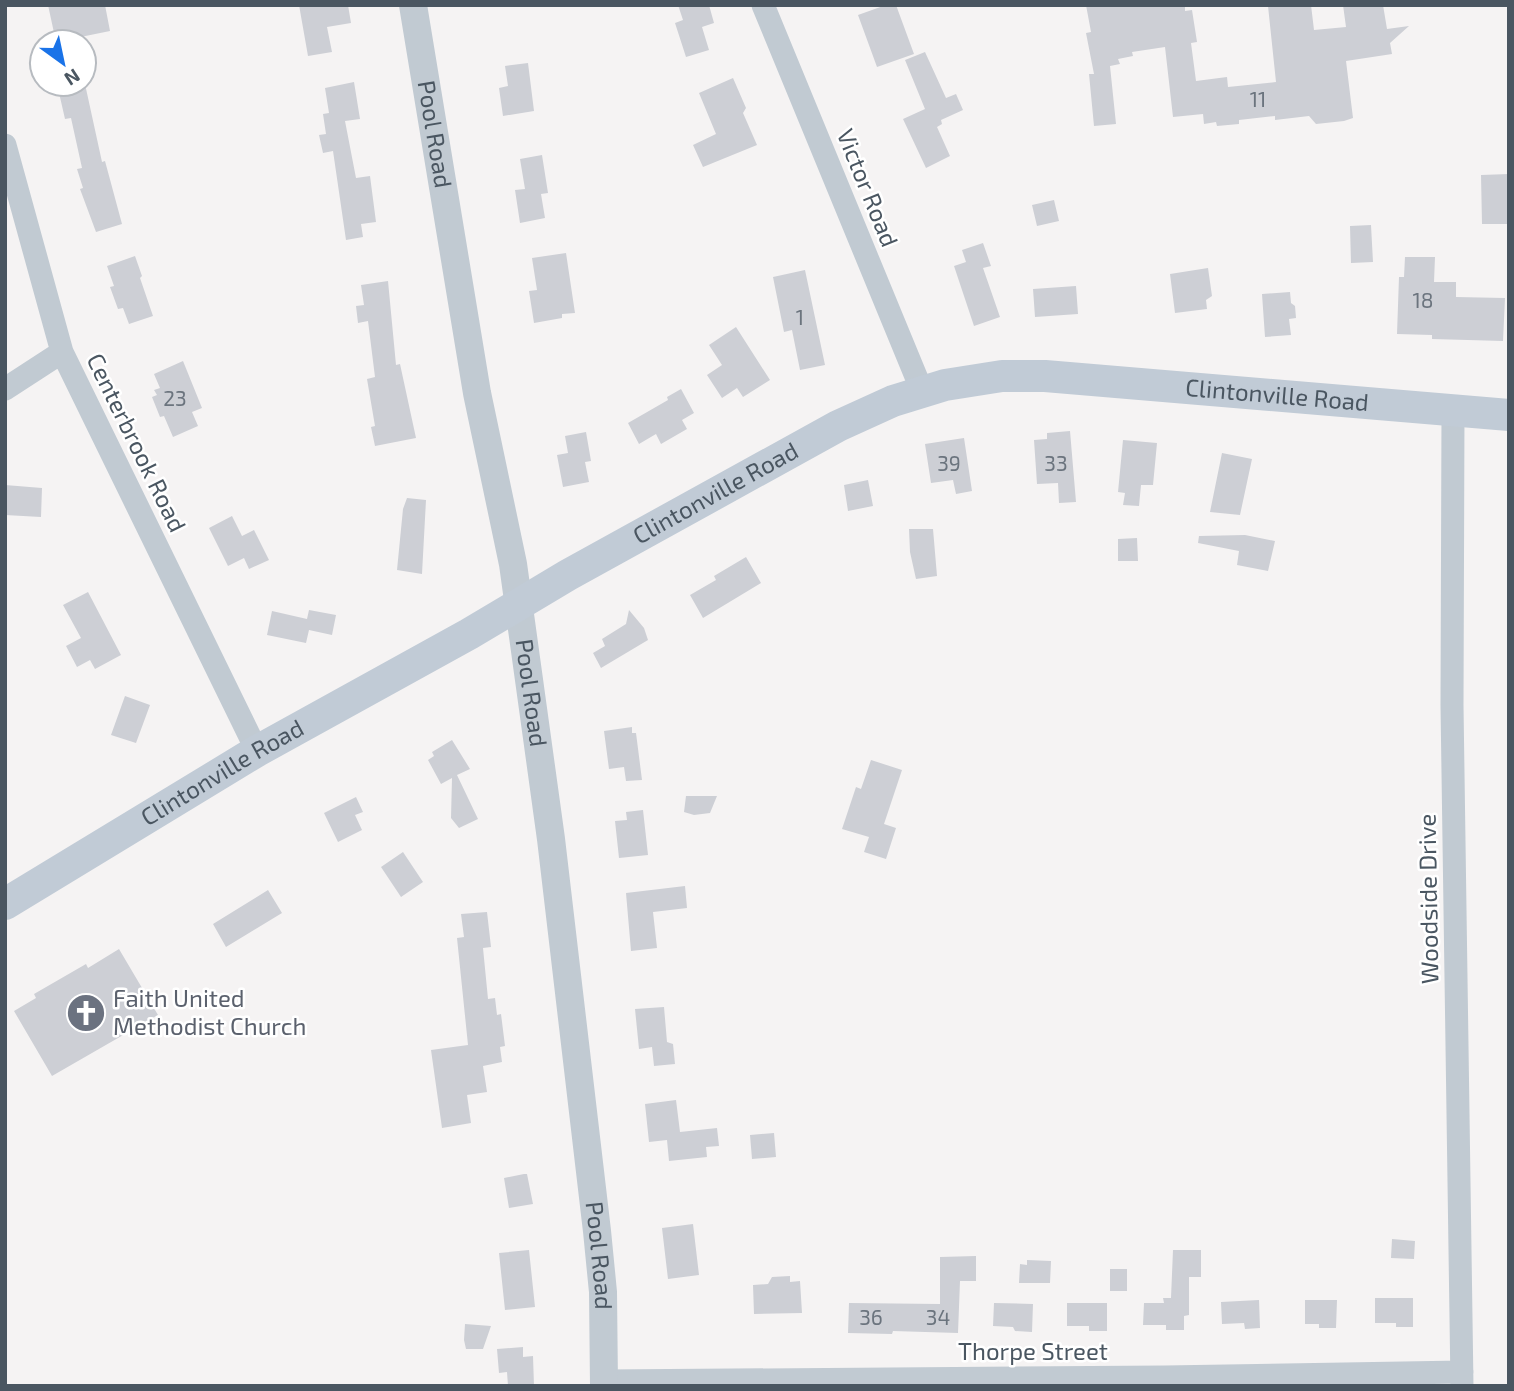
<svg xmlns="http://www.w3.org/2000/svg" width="1514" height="1391" font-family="'Exo 2',sans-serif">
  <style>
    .building { fill: #cdcfd5 }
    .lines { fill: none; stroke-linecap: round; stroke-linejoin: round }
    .minor { stroke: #c1cad2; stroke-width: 23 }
    .tertiary { stroke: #c1cad2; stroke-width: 28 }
    .secondary { stroke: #c1cbd6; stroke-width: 32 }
    .labels { text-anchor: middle; stroke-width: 5; stroke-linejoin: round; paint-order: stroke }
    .number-label { font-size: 21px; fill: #6b747e }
    .street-label { font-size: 24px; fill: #4a5661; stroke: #fff }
    .worship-label { font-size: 24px; fill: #5b616d; stroke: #fff; text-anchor: start }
  </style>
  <rect width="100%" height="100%" fill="#f5f3f3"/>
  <path class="building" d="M48,5H105L110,31L56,42Z
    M299,5H348L351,23L327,27L332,52L308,56Z
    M678,5H709L714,23L702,27L709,50L686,57L675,23L683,20Z
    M886,5H896L914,54L877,67L858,15Z
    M1086,5H1185V11L1192,10L1197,42L1191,43L1196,81L1227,77L1228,87L1276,82L1268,6L1311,5L1314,30L1346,27L1343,5H1383L1387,29L1409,26L1390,43L1392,54L1346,61L1353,118L1344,121L1316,124L1309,116L1275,120V116L1239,120V124L1217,126L1216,122L1204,124L1203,114L1173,117L1165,47L1132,52L1133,56L1118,59L1120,64L1110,66L1116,124L1094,126L1089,74H1094L1086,33L1091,32Z
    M925,52L946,98L956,94L963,110L941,120L942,124L937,127L950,156L926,168L903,119L925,109L905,60Z
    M528,63L534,111L503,116L499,88L508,86L505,66Z
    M733,78L746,108L743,113L757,145L703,167L693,145L716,134L699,93Z
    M354,82L360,119L345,121L356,178L370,176L376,222L361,224L363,237L346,240L333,151L323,153L319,135L326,134L323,114L329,113L325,88Z
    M57,84H85L102,162L105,161L122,224L96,232L80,189L83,188L77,169L82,168L71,118L65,119Z
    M542,155L548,193L541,194L545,218L520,223L515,190L525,189L520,159Z
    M1509,174V224H1482L1481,175Z
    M1054,200L1059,221L1037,226L1032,205Z
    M1371,225L1373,262L1351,263L1350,226Z
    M983,243L991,266L983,268L1000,317L974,326L954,266L966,262L962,250Z
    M566,253L575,313L562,314V318L534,323L529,291L537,290L532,258Z
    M135,256L142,276L140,278L153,316L129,324L123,308L118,309L110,287L114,286L107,266Z
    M1405,257H1435L1434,282H1456V297L1505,298L1503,341L1432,339V335L1397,334L1399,277H1404Z
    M1208,268L1212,296L1206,300L1207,309L1175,313L1170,274Z
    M805,270L825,365L800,370L792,330L784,332L773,277Z
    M388,281L396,365L400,364L416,438L375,446L371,427L375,426L367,379L375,377L368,321L358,323L356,306L364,305L361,285Z
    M1076,286L1078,314L1035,317L1033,289Z
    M1290,292L1291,303L1295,306L1296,318L1289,319L1291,335L1265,337L1262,294Z
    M736,327L770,380L743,397L737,388L722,398L707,375L722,365L709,345Z
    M183,361L202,408L192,412L198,426L173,437L164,416L160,417L152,397L157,395L154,390L160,388L154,374Z
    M681,389L694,413L682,420L687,429L661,444L656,434L639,444L628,423L668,400L667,397Z
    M1070,431L1076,502L1059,503L1058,483L1037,484L1034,440L1047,439V433Z
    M586,432L591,461L585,462L589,482L563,487L557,455L568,453L565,436Z
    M964,438L972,491L956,494L953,480L931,483L925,444Z
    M1123,440L1157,443L1153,485H1141L1139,506L1123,505L1125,493L1118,492Z
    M1222,453L1252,459L1240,515L1210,512Z
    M868,480L873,506L848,511L844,485Z
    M5,485L42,488L41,517L5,515Z
    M407,498L426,500L422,574L397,570L403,509Z
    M232,516L242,536L254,530L269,560L249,569L244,558L228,566L209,528Z
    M909,529H933L937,576L916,579L910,552Z
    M1245,535L1275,541L1268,571L1237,565L1239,551L1198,543L1199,536Z
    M1137,538L1138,561H1118V539Z
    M746,557L761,583L703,618L690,595L716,580L714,576Z
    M88,592L121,655L95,669L90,660L77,667L66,646L81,638L63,605Z
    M309,610L336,615L332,635L309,630L306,643L267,635L272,611L307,619Z
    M629,610L644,628L648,640L601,668L593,653L605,646L602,639L626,624Z
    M125,696L150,705L136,743L111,735Z
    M632,727V733H636L642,780L626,781L624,767L609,769L604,731Z
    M452,740L470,769L457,775L478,819L459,828L451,818L452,778L441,784L428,760L434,756L432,752Z
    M871,760L902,770L884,824L896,828L886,859L864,852L869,837L842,829L856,787L861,789Z
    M686,796H717L710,813L694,815L684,812Z
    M356,797L363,812L355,815L362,830L338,842L324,813Z
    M643,810L648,855L619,858L615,821L627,820L626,812Z
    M403,852L423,882L401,897L381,867Z
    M685,886L687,908L653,912L657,948L631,951L626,893Z
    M268,890L282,913L226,947L213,924Z
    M487,912L491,947L483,948L488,999L495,998L497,1015L501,1014L505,1046L500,1047L502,1062L483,1066L487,1092L467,1095L471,1123L442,1128L431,1050L468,1045L457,938L464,937L461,914Z
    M119,949L158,1015L52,1076L14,1011L36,998L34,994L86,964L88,968Z
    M664,1007L667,1042L673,1044L675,1064L654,1066L652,1047L639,1049L635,1009Z
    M676,1100L680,1132L717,1128L719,1146L706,1147L707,1157L669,1161L667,1140L649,1142L645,1104Z
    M774,1133L776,1157L752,1159L750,1135Z
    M524,1174H527L533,1204L509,1208L504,1178Z
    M693,1224L699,1275L668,1279L662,1228Z
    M1392,1239L1415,1241L1414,1259L1391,1258Z
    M529,1250L535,1307L505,1310L499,1253Z
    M1173,1250H1201V1277H1189V1315L1184,1316V1330H1166V1325H1143L1144,1303H1164L1163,1298H1171Z
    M976,1256V1281H960L958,1333L893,1331L892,1334L848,1333L849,1303L940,1304V1257Z
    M1027,1260L1051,1261L1050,1283H1019L1020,1264L1027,1265Z
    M1110,1269H1127V1291H1110Z
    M790,1276V1282L800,1281L802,1313L754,1314L753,1285L768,1284L772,1277Z
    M1375,1298H1413V1327H1396V1323H1375Z
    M1259,1300L1260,1328L1245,1329L1244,1323L1222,1324L1221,1302Z
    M1305,1300H1337L1336,1328H1319V1324H1305Z
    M994,1303L1033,1304L1032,1332L1015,1331L1013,1327L993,1326Z
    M1067,1303H1107V1331H1089V1326H1067Z
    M465,1324L491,1326L483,1349H466L464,1340Z
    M523,1347V1357L533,1356L534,1386H508L507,1372L499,1373L497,1349Z"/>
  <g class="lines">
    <path class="minor" d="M763,5L922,391
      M5,145L62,352L257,751
      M5,389L62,352
      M1453,411L1452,705L1462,1386
      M605,1381L1165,1377L1462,1372"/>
    <path class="tertiary" id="s1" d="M413,5L477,393L513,564L551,839L597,1231L603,1292L604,1386"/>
    <path class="secondary" id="s2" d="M5,904L257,751L469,634L568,575L838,426L893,401L945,385L1002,376H1045L1509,415"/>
  </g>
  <defs>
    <g id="church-disc" transform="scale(2.0125)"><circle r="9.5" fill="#6b7280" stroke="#fff"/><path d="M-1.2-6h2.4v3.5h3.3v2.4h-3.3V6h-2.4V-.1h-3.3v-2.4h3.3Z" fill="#fff"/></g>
  </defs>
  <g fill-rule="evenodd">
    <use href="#church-disc" x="86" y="1013"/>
  </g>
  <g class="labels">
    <g class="number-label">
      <text x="1258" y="107">11</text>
      <text x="1423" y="308">18</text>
      <text x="800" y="325">1</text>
      <text x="175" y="406">23</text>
      <text x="949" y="471">39</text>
      <text x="1056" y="471">33</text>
      <text x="871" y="1325">36</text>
      <text x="938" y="1325">34</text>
    </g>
    <g class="street-label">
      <text dy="8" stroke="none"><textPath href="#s1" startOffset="131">Pool Road</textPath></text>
      <text transform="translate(867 188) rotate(68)" y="8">Victor Road</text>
      <text dy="8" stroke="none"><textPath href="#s2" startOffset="1409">Clintonville Road</textPath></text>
      <text transform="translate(136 443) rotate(64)" y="8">Centerbrook Road</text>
      <text dy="8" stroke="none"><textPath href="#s2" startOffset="821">Clintonville Road</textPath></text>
      <text dy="8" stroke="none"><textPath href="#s1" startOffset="698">Pool Road</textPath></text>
      <text dy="8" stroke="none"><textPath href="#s2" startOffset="254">Clintonville Road</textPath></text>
      <text transform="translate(1429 899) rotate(-91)" y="8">Woodside Drive</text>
      <text dy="8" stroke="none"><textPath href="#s1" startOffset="1265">Pool Road</textPath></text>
      <text x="1033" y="1360">Thorpe Street</text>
    </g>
    <g class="worship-label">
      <text x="113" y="1007">Faith United<tspan x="113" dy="28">Methodist Church</tspan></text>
    </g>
  </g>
  <rect width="1514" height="1391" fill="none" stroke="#4a5661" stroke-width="14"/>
  <g transform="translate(63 63) rotate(147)"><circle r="33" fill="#ffffff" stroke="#b7bbc0" stroke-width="2"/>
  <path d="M0-5L12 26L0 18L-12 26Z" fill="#1a73e8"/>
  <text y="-10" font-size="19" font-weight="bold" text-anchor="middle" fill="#4a5661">N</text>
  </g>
</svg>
